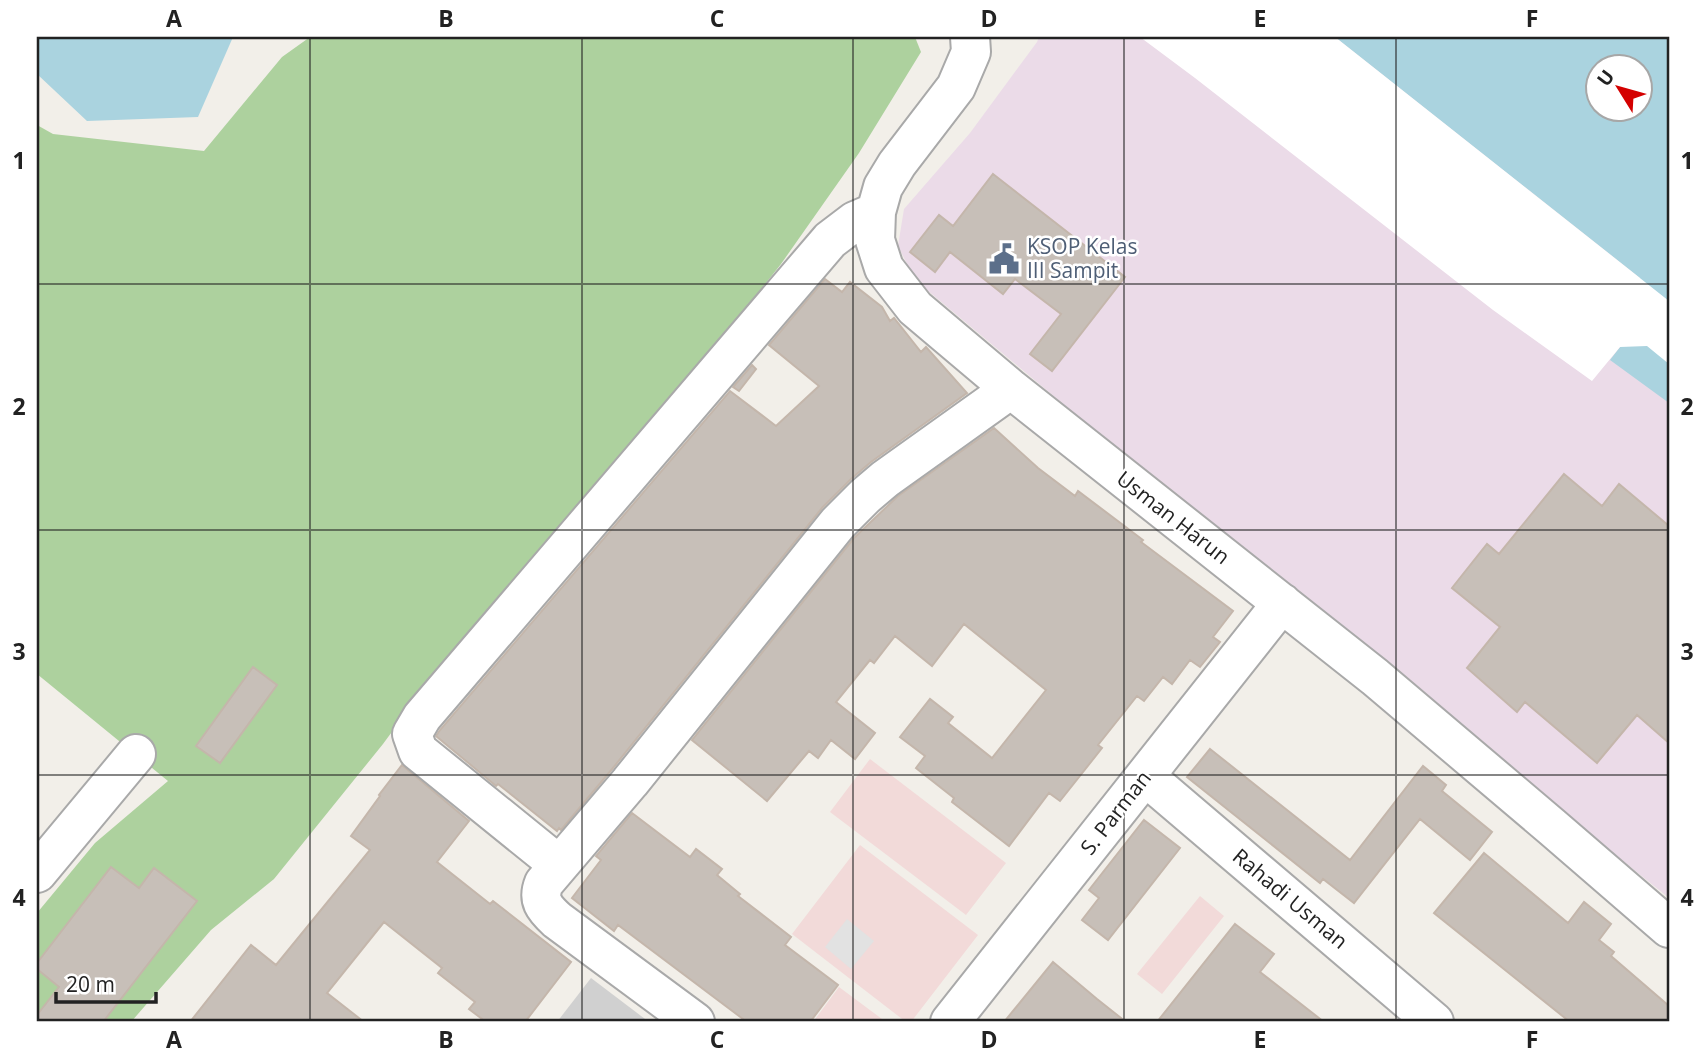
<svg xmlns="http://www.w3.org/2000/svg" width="1706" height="1059" font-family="'Open Sans',sans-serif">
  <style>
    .commercial { fill: #f2dad9 }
    .industrial { fill: #ebdbe8 }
    .religious { fill: #d0d0d0 }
    .forest { fill: #add19e }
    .parking { fill: #e2e2e2 }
    .water { fill: #aad3df; fill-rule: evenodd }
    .pier { fill: #fff }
    .building { fill: #c7bfb8; stroke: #c4b6ab; stroke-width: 2 }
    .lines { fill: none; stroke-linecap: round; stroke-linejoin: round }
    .minor-casing { stroke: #a9a9a9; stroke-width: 42 }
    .minor { stroke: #fff; stroke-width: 38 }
    .grid { fill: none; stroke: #222; stroke-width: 2; stroke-opacity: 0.55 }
    .labels { text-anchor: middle; stroke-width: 5; stroke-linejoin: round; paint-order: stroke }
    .service-label { font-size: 21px; fill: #4e5e75; stroke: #fff; text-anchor: start }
    .street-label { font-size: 21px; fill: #222; stroke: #fff }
    .neatline { fill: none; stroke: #222; stroke-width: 2.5 }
    .grid-label { font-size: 23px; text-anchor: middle; font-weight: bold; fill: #222 }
  </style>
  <rect width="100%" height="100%" fill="#f2efe9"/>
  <path class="commercial" d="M870,759L1006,863L966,915L830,812Z
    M860,845L978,935L911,1022H906L792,934Z
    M1200,896L1224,916L1162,994L1137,974Z
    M839,987L886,1022H813Z"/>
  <path class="industrial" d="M1039,37H1335L1669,301V898L1272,579L915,280L898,246L904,209L970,133L1037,42Z"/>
  <path class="religious" d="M591,978L649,1022H557Z"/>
  <path class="forest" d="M310,37H915L921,52L859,153L781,264L661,415L449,654L383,744L274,879L211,930L131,1022H37V913L95,843L168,781L37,674V125L53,134L204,151L282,57Z"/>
  <path class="parking" d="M847,919L874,941L851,969L825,947Z"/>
  <path class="water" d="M37,37H233L198,117L87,121L37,74Z
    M1335,37H1669V403L1610,360L1620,347L1640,278ZM1598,66H1640V108H1598Z"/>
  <path class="pier" d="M1140,37H1335L1669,301V364L1647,346L1620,347L1592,381L1493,310L1195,78Z"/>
  <path class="building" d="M993,174L1125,277L1052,371L1030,354L1061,314L1015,279L1003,294L950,252L935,272L910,252L939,215L953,226Z
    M825,279L842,292L850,282L882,307L890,321L894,318L921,352L926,347L967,393L871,462L851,479L822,508L613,768L561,830L559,828L557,831L498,784L496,786L436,736L440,730L730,391L776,426L819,386L769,345Z
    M752,365L756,369L739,391L733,387Z
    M994,428L1038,468L1075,496L1078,491L1143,540L1141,542L1233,611L1213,637L1220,642L1200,667L1190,660L1172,684L1163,677L1144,701L1137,696L1098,745L1102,748L1060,801L1049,793L1009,846L952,802L954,798L916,768L925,756L900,737L930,699L953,717L948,723L992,758L1046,690L964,624L932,666L895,636L874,663L870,660L836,702L875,733L855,759L831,740L818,758L809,751L767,801L692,740L854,538L898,496Z
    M1564,474L1602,506L1619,484L1669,526V743L1637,715L1597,763L1525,702L1517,712L1467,668L1500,627L1452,588L1487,544L1499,554Z
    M253,667L277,685L220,763L196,746Z
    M1210,749L1350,860L1423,766L1446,785L1442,791L1492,832L1470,860L1420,819L1354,903L1323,879L1320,883L1187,777Z
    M402,765L469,821L437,862L490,904L493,901L571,962L525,1022H486L469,1009L475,1002L438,973L442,968L384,922L327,993L364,1022H190L251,945L276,965L370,850L351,836L380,796L379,795Z
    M632,813L690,857L696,849L722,869L717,875L740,894L738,896L791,937L785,945L838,985L810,1022H747L618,925L614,931L572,898L601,860L596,856Z
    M1144,820L1180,848L1108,940L1082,920L1099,898L1089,890Z
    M1484,853L1568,923L1584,902L1611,924L1599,940L1614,952L1611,956L1669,1006V1022H1570L1434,913Z
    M111,867L139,888L154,868L197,901L103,1022H37V1015L59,987L37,969V963Z
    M1235,924L1274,954L1260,972L1324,1022H1157Z
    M1053,962L1097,999L1126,1022H1004Z"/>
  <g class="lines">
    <g class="minor-casing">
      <path id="minor" d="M970,37L971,52L956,87L897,164L883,187L876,212L875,240L884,268L915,308L1011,389L1375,677L1552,827L1669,928
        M1145,776L1434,1022
        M559,865L418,751L412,734L422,717L830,240L855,221L876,212
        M37,873L136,754
        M695,1022L557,920C544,908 537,900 544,883L630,782L838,523L865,496L885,479L1011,389
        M950,1022L1282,603"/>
    </g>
    <use href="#minor" class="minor"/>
  </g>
  <path class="grid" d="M310,37V1022M582,37V1022M853,37V1022M1124,37V1022M1396,37V1022M37,284H1669M37,530H1669M37,775H1669"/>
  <defs>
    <g id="civic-bare" transform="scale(2.415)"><path d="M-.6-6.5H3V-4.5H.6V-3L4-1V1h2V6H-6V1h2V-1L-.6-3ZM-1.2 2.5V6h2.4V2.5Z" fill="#5c6f8a" stroke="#fff" stroke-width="2.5" paint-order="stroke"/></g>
  </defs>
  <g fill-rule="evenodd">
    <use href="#civic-bare" x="1004" y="259"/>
  </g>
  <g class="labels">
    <g class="service-label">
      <text x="1027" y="254">KSOP Kelas<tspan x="1027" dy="24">III Sampit</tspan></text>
    </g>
    <g class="street-label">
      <text transform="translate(1173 518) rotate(38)" y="7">Usman Harun</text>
      <text transform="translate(1116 813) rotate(-52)" y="7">S. Parman</text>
      <text transform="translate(1290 899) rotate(40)" y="7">Rahadi Usman</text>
    </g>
  </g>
  <rect width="1706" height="1059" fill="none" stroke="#ffffff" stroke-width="77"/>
  <g transform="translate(1619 88) rotate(307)"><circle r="33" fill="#ffffff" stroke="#a7a7a7" stroke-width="2"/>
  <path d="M0-5L12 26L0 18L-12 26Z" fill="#d40000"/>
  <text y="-10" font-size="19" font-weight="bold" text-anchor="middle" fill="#222222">U</text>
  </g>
  <path d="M56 992v10h100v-10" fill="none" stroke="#222222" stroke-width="3.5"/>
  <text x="66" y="992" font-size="21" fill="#222222" stroke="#ffffff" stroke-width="5" paint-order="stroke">20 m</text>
  <rect x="38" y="38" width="1630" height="982" class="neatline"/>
  <g class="grid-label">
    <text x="174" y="27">A</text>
    <text x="446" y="27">B</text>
    <text x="717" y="27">C</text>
    <text x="989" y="27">D</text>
    <text x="1260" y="27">E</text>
    <text x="1532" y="27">F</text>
    <text x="19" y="169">1</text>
    <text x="1687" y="169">1</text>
    <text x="19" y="415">2</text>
    <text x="1687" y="415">2</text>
    <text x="19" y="660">3</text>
    <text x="1687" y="660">3</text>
    <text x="19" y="906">4</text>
    <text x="1687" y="906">4</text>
    <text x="174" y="1048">A</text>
    <text x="446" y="1048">B</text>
    <text x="717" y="1048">C</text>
    <text x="989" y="1048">D</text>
    <text x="1260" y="1048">E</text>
    <text x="1532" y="1048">F</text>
  </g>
</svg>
